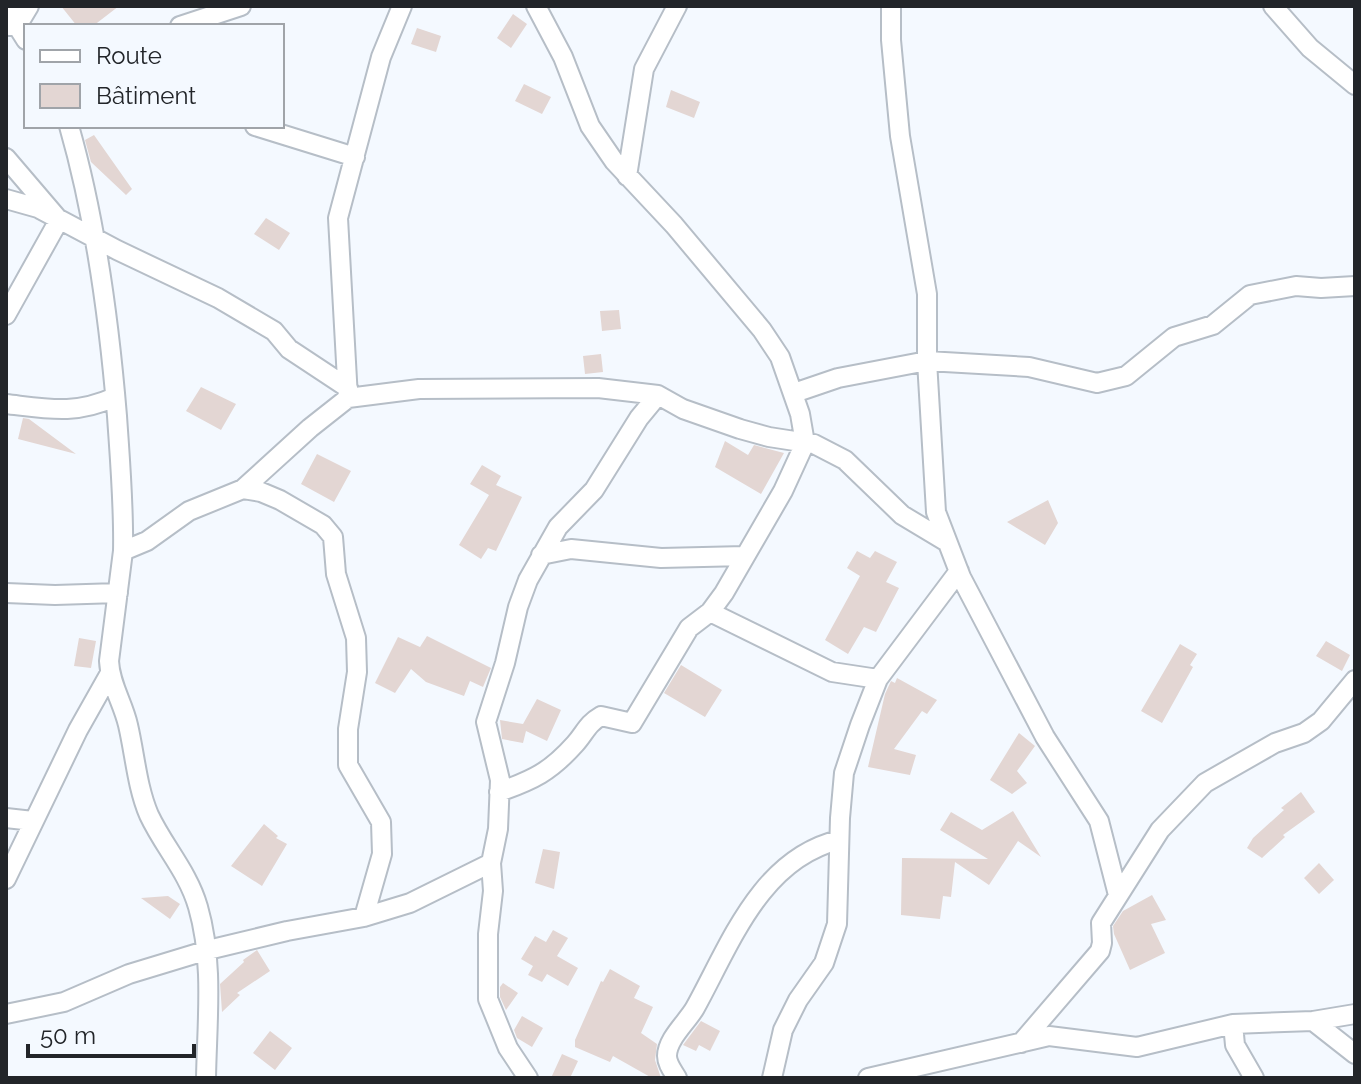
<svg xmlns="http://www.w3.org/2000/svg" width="1361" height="1084" font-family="Raleway,sans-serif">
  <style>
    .building { fill: #e3d6d3 }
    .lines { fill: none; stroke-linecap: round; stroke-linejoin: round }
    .street-casing { stroke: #b6bec7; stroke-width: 22 }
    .street { stroke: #fff; stroke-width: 18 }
  </style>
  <rect width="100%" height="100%" fill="#f4f9ff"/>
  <path class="building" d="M61,6H119L93,26H77Z
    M513,14L527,24L511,48L497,38Z
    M417,28L441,36L436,52L411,44Z
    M524,84L551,97L542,114L515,101Z
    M671,90L700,102L694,118L666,107Z
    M94,135L132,189L126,195L91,162L85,140Z
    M266,218L290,233L279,250L254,234Z
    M619,310L621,329L602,331L600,311Z
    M601,354L603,372L585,374L583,356Z
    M201,387L236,404L221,430L186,411Z
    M23,418L29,419L76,454L18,439Z
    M725,441L748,455L754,445L784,453L761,494L715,467Z
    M317,454L351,471L334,502L301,484Z
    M482,465L501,476L496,485L522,497L496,551L488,548L481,559L459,545L489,495L470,484Z
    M1048,500L1058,523L1045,545L1007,522Z
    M857,551L870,558L875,551L897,562L886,582L899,588L876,632L864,627L848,654L825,640L860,576L847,568Z
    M427,636L491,668L483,687L470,681L464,696L426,682L411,669L395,693L375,683L398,637L420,647Z
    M79,638L96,641L91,668L74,666Z
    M1326,641L1350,655L1342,671L1316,656Z
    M1180,644L1197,654L1190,665L1193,667L1162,723L1141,711Z
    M681,665L722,690L705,717L664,693Z
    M897,678L937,700L927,714L922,711L894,749L916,755L910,775L868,767L885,694L891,681L895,683Z
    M537,699L561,710L547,741L526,731L523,743L502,739L500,720L523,724Z
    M1019,733L1035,746L1017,771L1027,783L1012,794L990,780Z
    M1301,792L1315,812L1283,835L1285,837L1262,858L1247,848L1253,838L1284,810L1281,808Z
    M1013,811L1041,857L1018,841L989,885L955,862L951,897L943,896L940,919L901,915L902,858L988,859L940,830L951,812L982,830Z
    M264,824L278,836L276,838L287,844L262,886L231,866Z
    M543,849L560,852L554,889L535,883Z
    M1319,863L1334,880L1319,894L1304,878Z
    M1152,895L1166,920L1151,924L1165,953L1130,970L1114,934L1113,926L1123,911Z
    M168,896L180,904L170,919L141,898Z
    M553,930L568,938L557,956L578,968L568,986L547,974L542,982L528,975L533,966L521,959L535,936L546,942Z
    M257,950L270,971L237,993L240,995L222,1012L220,984L244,962L243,960Z
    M610,969L640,986L634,998L653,1007L641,1033L657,1044L655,1060L661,1078H652L613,1056L610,1062L575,1047V1040L601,981L603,982Z
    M503,983L518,993L506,1010L500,997V987Z
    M522,1016L543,1028L532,1047L517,1038L514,1030Z
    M701,1021L720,1031L710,1051L699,1045L696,1051L683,1045Z
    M270,1031L292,1048L275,1070L253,1053Z
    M562,1054L578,1061L570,1078H551Z"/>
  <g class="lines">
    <g class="street-casing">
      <path id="street" d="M891,6V40L900,136L927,294V361L936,512L961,577L1045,737L1099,821L1118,895
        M1273,6L1310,48L1355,85
        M6,8L26,40
        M9,26H17L29,6
        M180,26L241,6
        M69,126C96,220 109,319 117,416C120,461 124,506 123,551
        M255,126L355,157
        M6,158L59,220L6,315
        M627,176L644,69L677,6
        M6,199L38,208L117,250L218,298L274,331L289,349L348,388
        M794,393L838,378L927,361L1029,367L1097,383L1126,376L1174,337L1213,325L1250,295L1296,286L1321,288L1355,286
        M348,398L338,218L381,57L402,6
        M6,404C49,409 75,415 115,397
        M243,489L310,428L348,398L419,389L598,388L658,395L683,409L740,429L769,437L814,444L845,460L902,515L947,542
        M541,555L571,549L661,558L745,556
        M6,593L55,595L118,593
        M710,612L832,672L878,679
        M499,792C533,780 550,772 575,744C585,733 587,724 601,716L632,723L689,628L710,612L724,593L783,491L805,443L800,414L780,357L762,330L674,225L614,161L590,126L563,57L536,6
        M6,818L33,821
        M6,879L78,730L109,675
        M6,1014L64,1002L129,974L208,950L287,931L364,917L410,903L491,863
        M1313,1021L1355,1054
        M1233,1024L1235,1045L1254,1078
        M1021,1043L1100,951L1102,943L1101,923L1160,830L1205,783L1275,743L1304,733L1321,721L1355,680
        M206,1078C207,1021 214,962 198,907C188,872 164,847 149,815C137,787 135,755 128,725C123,703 110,684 109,661L123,551L147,541L189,511L243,489L261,492L280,500L323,525L333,537L336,574L356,638L357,672L348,729V765L381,822L382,854L364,917
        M528,1078L508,1048L488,999V934L493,891L491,863L498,829L500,780L486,722L505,663L518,607L528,580L558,527L594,490L639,418L658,395
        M677,1078C673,1071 667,1064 667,1056C667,1039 687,1022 695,1008C730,945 760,859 839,840
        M772,1078L783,1030L798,1000L824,963L837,924L840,818L844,773L860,725L878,679L959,571
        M868,1078L1049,1036L1137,1047L1233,1024L1313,1021L1355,1014"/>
    </g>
    <use href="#street" class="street"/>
  </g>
  <rect width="1361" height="1084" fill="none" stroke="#222529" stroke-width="16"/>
  <rect x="24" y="24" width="260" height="104" fill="#f4f9ff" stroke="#a0a4a9" stroke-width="2"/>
  <rect x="40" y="50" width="40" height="12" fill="#ffffff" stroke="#a0a4a9" stroke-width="2"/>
  <text x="96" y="64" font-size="24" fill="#222529">Route</text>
  <rect x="40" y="84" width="40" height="24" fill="#e3d6d3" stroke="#a0a4a9" stroke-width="2"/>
  <text x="96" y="104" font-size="24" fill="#222529">Bâtiment</text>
  <path d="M28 1044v12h166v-12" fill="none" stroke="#222529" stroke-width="4"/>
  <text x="40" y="1044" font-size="24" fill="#222529" stroke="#f4f9ff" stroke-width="6" paint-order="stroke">50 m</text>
</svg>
